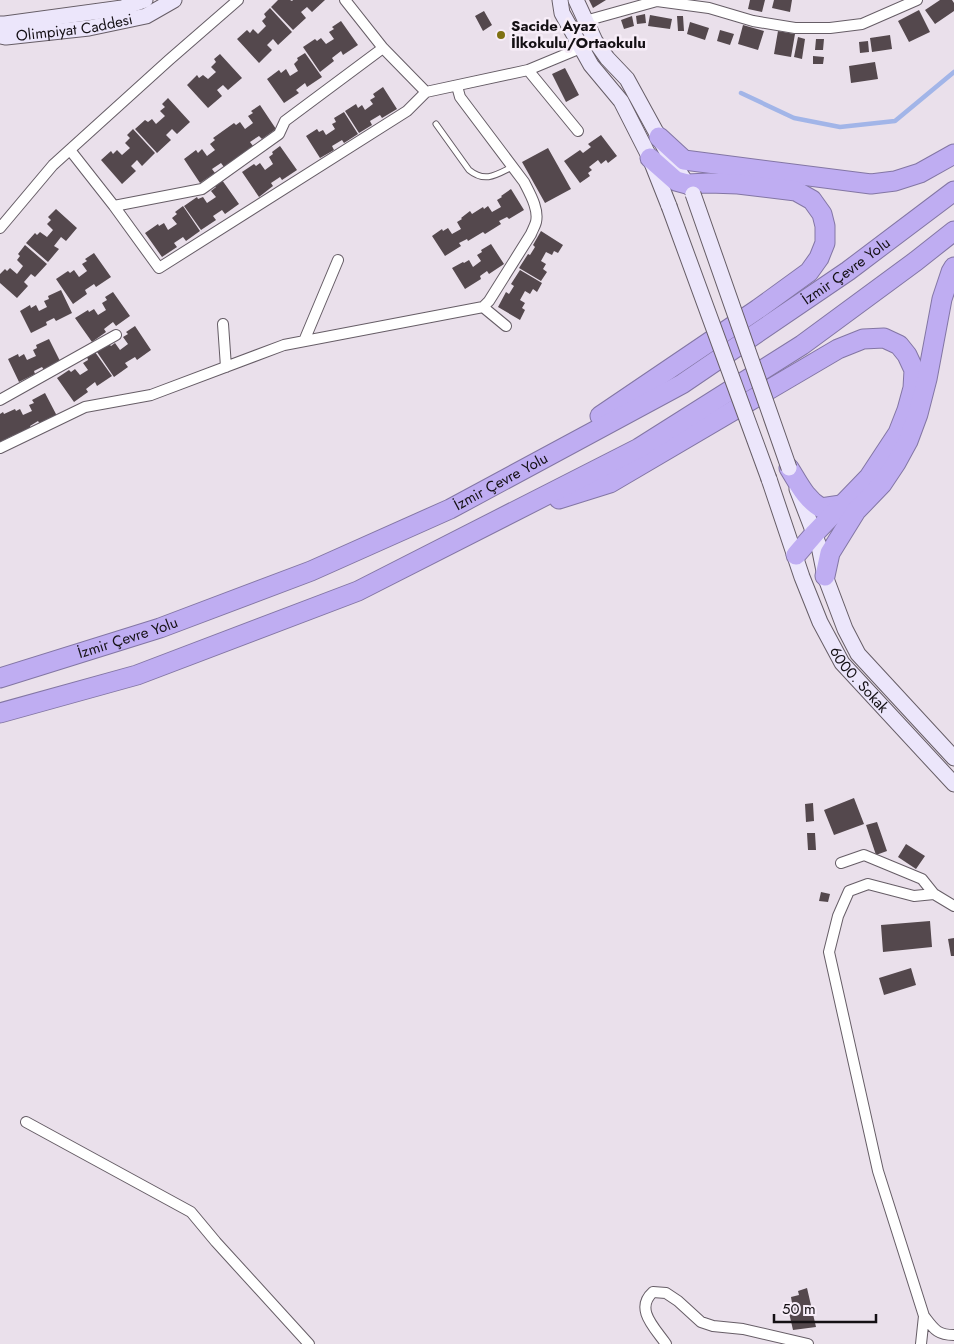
<svg xmlns="http://www.w3.org/2000/svg" width="954" height="1344" font-family="Jost,sans-serif">
  <style>
    .lines { fill: none; stroke-linecap: round; stroke-linejoin: round }
    .stream { stroke: #a2b5e8; stroke-width: 4.5 }
    .building { fill: #54484d }
    .lane-casing { stroke: #665d66; stroke-width: 7 }
    .street-casing { stroke: #665d66; stroke-width: 12 }
    .secondary-casing { stroke: #665d66; stroke-width: 17 }
    .highway-casing { stroke: #8376a4; stroke-width: 21 }
    .lane { stroke: #fff; stroke-width: 5 }
    .street { stroke: #fff; stroke-width: 10 }
    .secondary { stroke: #ece6fb; stroke-width: 15 }
    .highway { stroke: #bfadf2; stroke-width: 19 }
    .secondary-bridge-casing { stroke: #665d66; stroke-width: 17; stroke-linecap: butt }
    .secondary-bridge { stroke: #ece6fb; stroke-width: 15 }
    .poi-dot { fill: #7e7112; stroke: #f7edf8; stroke-width: 2 }
    .labels { text-anchor: middle; stroke-width: 5; stroke-linejoin: round; paint-order: stroke }
    .poi-label { font-size: 15px; font-weight: bold; fill: #141014; stroke: #f7edf8; text-anchor: start }
    .street-label { font-size: 15px; fill: #141014; stroke: #f7edf8 }
  </style>
  <rect width="100%" height="100%" fill="#eae0eb"/>
  <g class="lines">
    <path class="stream" d="M741,93L794,118L840,127L895,121L954,72"/>
  </g>
  <path class="building" d="M278,0H290L292,1L293,0H325L312,12L307,7L301,12L306,18L293,30L271,7Z
    M589,0H606L593,8Z
    M750,0H765L762,12L748,9Z
    M774,0H792L790,12L772,8Z
    M940,0H952L954,3V11L935,24L925,10Z
    M270,8L292,32L278,45L273,39L267,45L272,50L259,63L237,39L247,30L250,33L253,29L258,34L266,26L262,21L266,17L264,14Z
    M919,10L930,32L909,42L898,21Z
    M484,11L492,25L483,31L475,16Z
    M645,14L646,23L637,24L636,16Z
    M650,15L672,19L670,29L648,26Z
    M632,16L634,26L624,29L621,20Z
    M677,16H683L684,31H678Z
    M341,21L358,45L343,55L341,51L332,58L334,61L320,72L303,47L315,39L317,41L321,38L326,44L334,39L329,32L334,29L332,27Z
    M690,22L709,28L705,40L687,34Z
    M743,25L764,31L758,50L738,44Z
    M720,30L734,34L730,45L717,41Z
    M778,31L795,34L791,57L774,54Z
    M890,35L892,49L872,52L870,38Z
    M798,37L805,39L802,59L794,57Z
    M816,39H824L823,50H815Z
    M868,41L869,52L860,53L859,42Z
    M305,53L322,77L307,87L305,83L296,90L299,93L284,103L267,79L279,70L281,73L286,69L290,76L298,71L294,64L298,60L297,58Z
    M220,54L242,78L228,90L223,85L217,90L222,96L208,108L187,85L197,75L199,78L203,75L208,79L216,72L211,67L216,62L214,59Z
    M813,56L824,57L823,64H813Z
    M875,62L878,79L851,83L849,66Z
    M565,68L579,95L566,102L552,74Z
    M383,87L397,109L382,118L380,115L370,121L372,125L359,133L345,111L356,104L358,108L362,105L365,110L373,104L370,100L375,97L373,94Z
    M168,98L190,122L177,134L172,129L166,135L171,140L157,153L135,129L145,120L148,122L152,119L156,124L165,116L160,111L165,107L162,104Z
    M260,105L276,129L262,139L259,136L250,142L253,146L224,167L221,163L212,169L215,173L200,183L184,159L196,150L198,153L202,149L207,156L215,150L210,144L215,140L213,138L234,123L236,125L240,122L245,129L253,123L248,116L253,113L251,111Z
    M344,112L358,134L344,143L342,140L332,146L334,150L320,158L306,136L317,129L319,132L323,130L326,135L335,129L332,124L336,122L334,118Z
    M133,129L155,153L142,166L137,160L131,166L136,171L122,184L101,160L111,151L113,154L117,150L122,155L130,148L125,143L130,138L127,135Z
    M601,135L617,156L608,163L606,160L601,164L598,160L589,167L592,170L588,173L590,176L580,183L564,161L580,150L583,153L591,147L588,144Z
    M280,146L297,170L282,180L280,177L271,183L273,186L259,197L242,172L254,164L256,166L260,163L265,170L273,164L269,157L273,154L272,152Z
    M548,148L571,189L545,203L522,162Z
    M222,180L239,204L225,214L222,210L213,216L216,220L201,230L184,206L197,197L198,199L203,197L207,203L216,197L211,191L216,187L214,185Z
    M511,189L524,210L509,219L507,217L499,221L501,224L485,234L483,232L468,241L467,239L459,243L461,246L445,256L432,236L442,229L443,231L448,228L452,234L461,229L457,222L462,219L461,218L470,211L472,214L483,207L484,209L488,206L492,212L501,207L497,200L502,197L501,196Z
    M183,206L200,231L186,241L183,237L174,243L177,247L162,257L145,233L158,224L159,226L164,223L168,230L177,224L172,218L177,214L175,212Z
    M56,209L77,228L66,241L61,237L54,246L59,249L48,262L26,243L35,233L37,235L40,232L47,237L53,230L47,224L51,220L48,217Z
    M541,231L563,245L558,253L554,251L552,255L546,252L541,261L546,264L543,269L547,272L541,281L519,268L528,254L530,255L535,247L533,245Z
    M491,244L504,264L489,274L487,271L480,276L481,279L465,289L452,268L463,262L464,263L469,260L473,267L481,261L477,255L482,252L481,250Z
    M25,245L47,264L35,277L31,274L24,282L28,286L17,298L0,283V274L5,269L7,271L10,268L17,274L23,266L17,260L20,256L18,254Z
    M94,253L111,277L96,287L94,284L85,290L87,294L73,304L56,279L68,271L70,273L74,270L79,277L87,271L82,264L87,261L85,259Z
    M520,270L542,283L537,292L533,289L530,294L525,291L520,300L525,303L522,308L525,310L520,320L498,307L506,292L509,294L514,286L511,284Z
    M61,290L72,313L56,321L54,318L46,322L47,325L31,333L20,311L30,305L31,308L36,305L39,311L47,307L44,301L49,299L48,296Z
    M113,292L130,316L116,326L113,322L104,329L106,332L92,342L75,318L88,310L89,312L94,309L98,315L106,310L102,303L107,300L105,297Z
    M135,326L151,350L137,360L135,357L125,363L128,367L114,377L97,352L109,344L111,346L115,343L120,350L128,344L123,337L128,334L126,332Z
    M49,339L60,361L44,370L42,367L34,371L35,374L19,382L8,359L18,354L19,357L24,354L27,360L36,356L33,350L37,348L36,345Z
    M95,352L112,376L97,386L95,382L86,389L88,392L74,402L57,378L69,370L71,372L75,369L80,375L88,370L83,363L88,360L87,357Z
    M45,393L57,416L40,424L38,421L30,426L31,429L15,437L14,435L0,442V414L3,412L4,414L15,409L16,411L20,409L23,415L32,411L29,405L34,403L32,400Z
    M854,798L864,824L834,835L824,810Z
    M813,803L814,821L806,822L805,804Z
    M877,822L887,851L876,855L866,825Z
    M807,833H815L816,850H808Z
    M906,844L925,856L916,869L898,857Z
    M821,892L830,894L828,902L819,901Z
    M930,921L932,947L883,952L881,925Z
    M954,938V956H951L948,939Z
    M911,968L916,985L884,995L879,978Z
    M807,1288L816,1327L793,1330L787,1304L792,1303L791,1297L799,1295L798,1291Z"/>
  <g class="lines">
    <g class="lane-casing">
      <path id="lane" d="M436,124L469,170C485,183 496,175 512,167"/>
    </g>
    <g class="street-casing">
      <path id="street" d="M345,0L383,48L426,92L528,70L578,131
        M585,21L657,1L709,8L753,21L795,28H830L862,24L917,0
        M528,70L581,48
        M70,150L114,206L159,268L407,111L426,92
        M114,206L202,189L279,134L285,121L383,48
        M0,228L53,165L169,60L238,0
        M483,307L506,326
        M223,324L226,367
        M304,341L338,260
        M0,400L116,335
        M0,448L85,407L151,395L284,345L483,307L489,301L531,234C532,231 535,226 536,222C539,209 530,194 524,182L460,97L457,86
        M841,863L864,855L922,879L934,894L954,906
        M26,1122L191,1212L216,1242L309,1344
        M924,1316C934,1329 937,1335 954,1335
        M666,1344C655,1328 634,1309 653,1292L666,1293L678,1301L701,1322L713,1326L743,1329L808,1344
        M921,1344L924,1316L878,1171L829,952L838,916L849,891L868,884L914,896L934,894"/>
    </g>
    <g class="secondary-casing">
      <g id="secondary">
        <path d="M560,0L562,13L591,65L621,101L650,158L669,206"/>
        <path d="M576,0L595,41L607,58L627,79L673,163L690,188"/>
        <path d="M0,24H5L122,8L145,0"/>
        <path id="s1" d="M0,36L6,37L89,28L146,16L174,0"/>
        <path id="s2" d="M769,479L802,577L820,622L842,663L954,784"/>
        <path d="M797,489L819,546L825,576L845,629L858,654L954,758"/>
      </g>
    </g>
    <g class="highway-casing">
      <g id="highway">
        <path d="M659,137L684,160L871,184L895,181L920,173L954,154"/>
        <path d="M600,416L758,309L809,272L819,258L825,243V226L822,214L812,200L796,191L738,184L709,183L687,184L676,181L650,158"/>
        <path d="M789,468C799,484 805,498 821,508L841,505"/>
        <path d="M559,499L610,483L838,349L863,339L884,338L899,345L907,355L914,370L913,388L907,410L898,433L869,477L815,533L796,555"/>
        <path d="M825,576L830,553L856,511L882,484L896,463L908,441L918,414L927,379L942,299L951,272L954,267"/>
        <path id="s3" d="M0,678L160,628L311,571L450,509L682,384L848,271L954,191"/>
        <path d="M0,713L137,675L358,591L639,448L802,345L916,261L954,231"/>
      </g>
    </g>
    <use href="#lane" class="lane"/>
    <use href="#street" class="street"/>
    <use href="#secondary" class="secondary"/>
    <use href="#highway" class="highway"/>
    <g class="secondary-bridge-casing">
      <path id="secondary-bridge" d="M693,194L789,468
        M669,206L769,479"/>
    </g>
    <use href="#secondary-bridge" class="secondary-bridge"/>
  </g>
  <circle class="poi-dot" cx="501" cy="35" r="5"/>
  <g class="labels">
    <g class="poi-label">
      <text x="511" y="31">Sacide Ayaz<tspan x="511" dy="17">İlkokulu/Ortaokulu</tspan></text>
    </g>
    <g class="street-label">
      <text dy="5" stroke="none"><textPath href="#s1" startOffset="75">Olimpiyat Caddesi</textPath></text>
      <text dy="5" stroke="none"><textPath href="#s3" startOffset="944">İzmir Çevre Yolu</textPath></text>
      <text dy="5" stroke="none"><textPath href="#s3" startOffset="539">İzmir Çevre Yolu</textPath></text>
      <text dy="5" stroke="none"><textPath href="#s3" startOffset="134">İzmir Çevre Yolu</textPath></text>
      <text dy="5" stroke="none"><textPath href="#s2" startOffset="222">6000. Sokak</textPath></text>
    </g>
  </g>
  <path d="M774 1314v8h102v-8" fill="none" stroke="#141014" stroke-width="2.5"/>
  <text x="782" y="1314" font-size="15" fill="#141014" stroke="#f7edf8" stroke-width="4" paint-order="stroke">50 m</text>
</svg>
